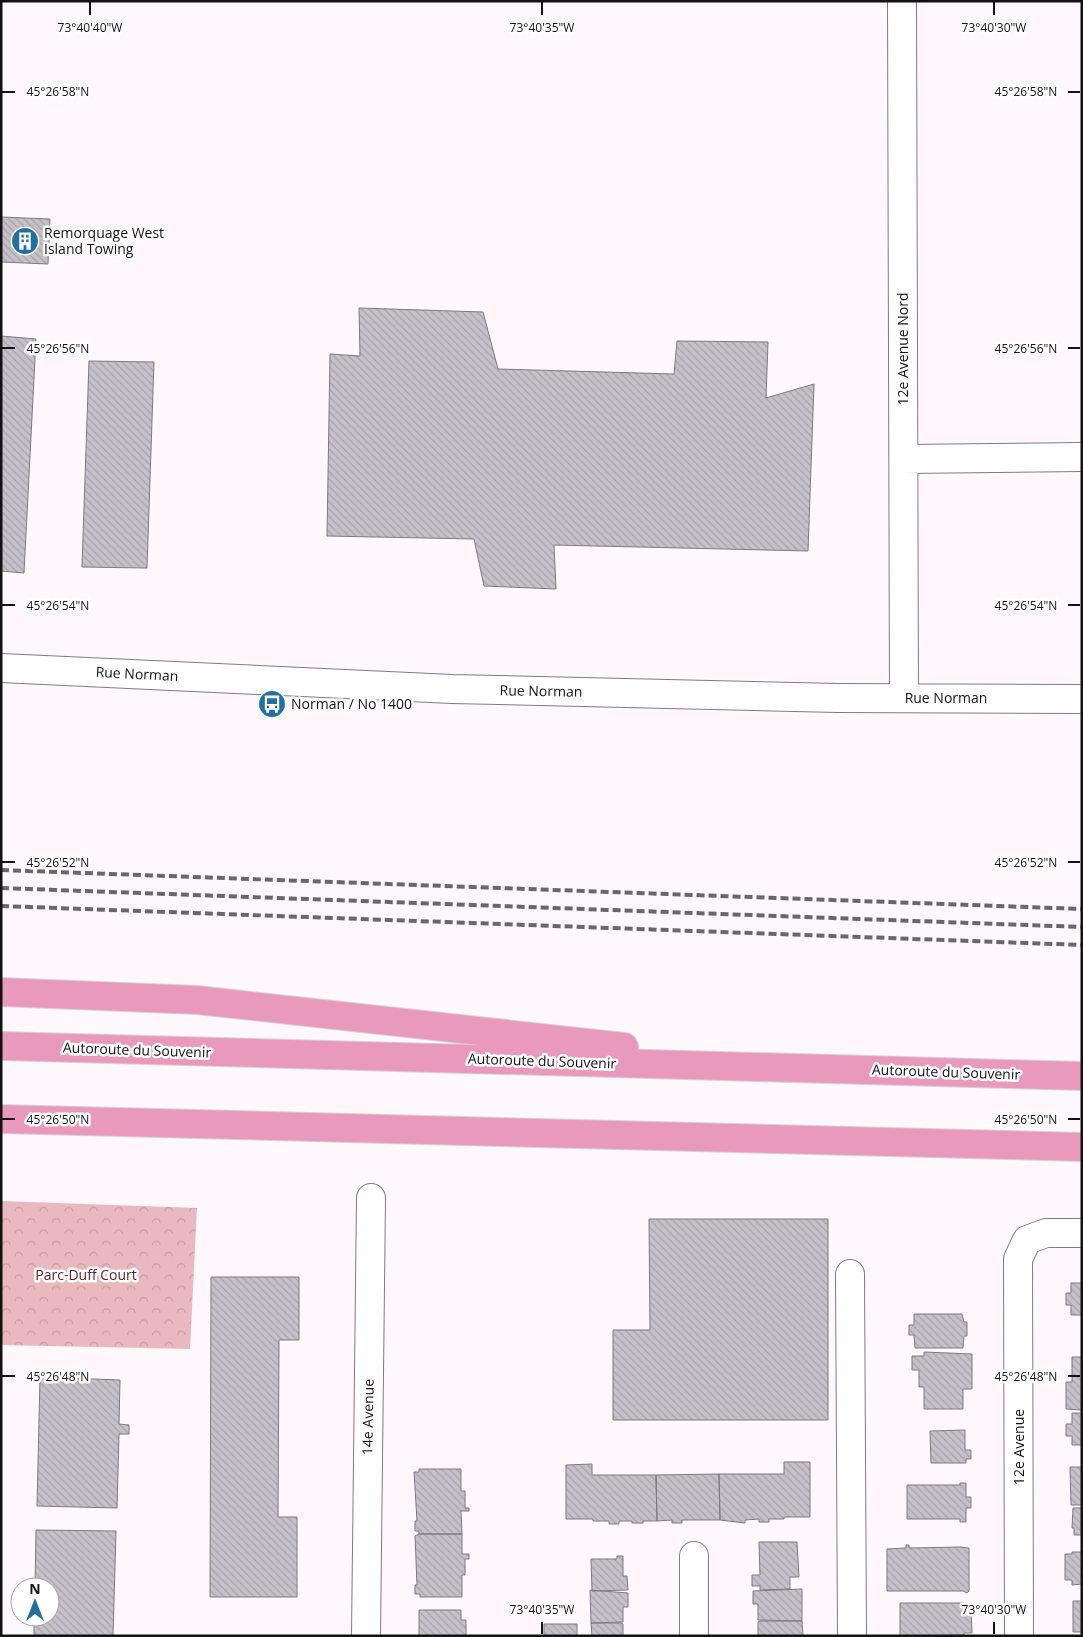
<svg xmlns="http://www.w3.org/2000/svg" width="1083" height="1637" font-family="'Open Sans',sans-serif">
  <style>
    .park { fill: url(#park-crowns) }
    .building { fill: url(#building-back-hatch); stroke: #7f7981 }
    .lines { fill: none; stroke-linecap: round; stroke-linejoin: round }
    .minor-casing { stroke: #827a80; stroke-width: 30 }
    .highway-casing { stroke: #d5d4d5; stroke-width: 30 }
    .minor { stroke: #fff; stroke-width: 28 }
    .highway { stroke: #e99abc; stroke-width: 28 }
    .rail { stroke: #6a6669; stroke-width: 4; stroke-dasharray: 8 4; stroke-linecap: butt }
    .ticks { fill: none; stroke: #141113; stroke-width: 2 }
    .labels { text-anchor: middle; stroke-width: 5; stroke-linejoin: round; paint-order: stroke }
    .poi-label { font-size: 14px; fill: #141113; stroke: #fff; text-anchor: start }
    .street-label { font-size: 14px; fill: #141113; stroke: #fff }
    .park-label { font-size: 14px; fill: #5d212d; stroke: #fff }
    .ticks-label { font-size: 12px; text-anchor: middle; fill: #141113; stroke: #fff; stroke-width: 5; stroke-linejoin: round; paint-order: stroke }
  </style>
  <defs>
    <pattern id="park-crowns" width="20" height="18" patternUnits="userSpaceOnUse" patternTransform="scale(1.25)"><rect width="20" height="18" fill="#eab9bf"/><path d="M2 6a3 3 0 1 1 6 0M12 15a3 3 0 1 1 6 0" fill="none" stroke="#c89ea3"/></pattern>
    <pattern id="building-back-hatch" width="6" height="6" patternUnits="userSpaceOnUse" patternTransform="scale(1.25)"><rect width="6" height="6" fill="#c6c0c9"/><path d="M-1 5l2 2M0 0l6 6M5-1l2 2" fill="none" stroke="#a9a4ac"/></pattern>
  </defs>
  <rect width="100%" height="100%" fill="#fef8fc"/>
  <path class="park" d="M1,1201L197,1208L190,1349L1,1345Z"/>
  <path class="building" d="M1,217L50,219L48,264L1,262Z
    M359,308L483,312L498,369L674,374L677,341L768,342L766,398L814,384L808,551L554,545L556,589L484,586L474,539L327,536L330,354L360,356Z
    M1,336L36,339L24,573L1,571Z
    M89,361L154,362L147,568L82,567Z
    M649,1219H828V1420H613V1330H650Z
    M211,1277H299V1340H279L278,1517H297V1597H210Z
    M1071,1283H1082V1315H1071V1305H1066V1293H1071Z
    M914,1314H962L964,1322H967V1336H964L963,1348H915L914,1335H909V1325H914Z
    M924,1352L972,1354V1389H963V1409H924V1387H919V1370H912V1356H924Z
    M1072,1357H1082V1410L1066,1409V1382H1072Z
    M40,1377L120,1380L119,1424L129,1425V1434H119L117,1508L37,1506Z
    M1072,1413H1082V1445H1072V1436H1066V1424H1072Z
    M965,1430V1450H971V1459H966V1463H931L930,1431Z
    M784,1462H810V1517H784V1519H769V1522H759V1519L745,1520V1523L720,1520L719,1474H784Z
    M592,1464V1475H656L657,1521H643V1523H632V1521H619V1524H609V1521H593V1519H566V1465Z
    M1070,1467H1082V1505H1071Z
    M419,1469H461V1491H465V1508H469V1511H461L462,1534H419V1531H415V1521H417L414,1472H419Z
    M719,1474L720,1520H682V1523H672V1520L657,1521L656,1475Z
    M960,1483H966V1497H971V1508H966V1522H960V1519H907V1485H960Z
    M1073,1508H1082V1535H1074V1528H1072Z
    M36,1530L116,1531L113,1636H34V1617H50V1587H35Z
    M419,1534H462V1554H469V1559H465V1575H462V1597H420V1594H415V1585H417L415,1536Z
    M759,1542H797L799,1577H790V1589L760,1590V1586H752V1575H760Z
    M906,1545H909V1548L960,1547L969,1548V1591L967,1593L963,1591H887V1549L906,1548Z
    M1072,1552H1082V1584L1072,1585V1580H1065V1554H1072Z
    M617,1556H623V1576H627L628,1590L592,1591L591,1559H617Z
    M802,1589V1621L758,1620V1604H753V1591Z
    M590,1590L628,1593V1607H623V1622L591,1623Z
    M1073,1601H1082V1632H1073Z
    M900,1603H964V1607H971L972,1633H964V1635L900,1636Z
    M419,1610H461V1620H466V1636H419Z
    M760,1621H802L803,1636H758V1622Z
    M591,1623H621L623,1624V1636H592Z
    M544,1624H577V1636H544Z"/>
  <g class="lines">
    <g class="minor-casing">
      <path id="minor" d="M902,1L904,698
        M904,459L1082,457
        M1,668L452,689L838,698L1082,699
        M850,1274L852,1636
        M694,1556V1636
        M366,1636L371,1198
        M1019,1636L1018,1259L1027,1240L1046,1233H1082"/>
    </g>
    <g class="highway-casing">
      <path id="highway" d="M1,992L197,1000L624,1047
        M1,1046L1082,1076
        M1,1119L1082,1147"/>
    </g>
    <use href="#minor" class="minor"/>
    <use href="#highway" class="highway"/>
    <path class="rail" d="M1,870L1082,909
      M1,888L1082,927
      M1,906L1082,945"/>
  </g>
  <path class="ticks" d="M90,2V15M542,2V15M994,2V15M2,92H15M1068,92H1080M2,348H15M1068,348H1080M2,605H15M1068,605H1080M2,862H15M1068,862H1080M2,1119H15M1068,1119H1080M2,1376H15M1068,1376H1080M542,1622V1634M994,1622V1634"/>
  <defs>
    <g id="building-disc" transform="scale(1.4375)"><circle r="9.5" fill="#246fa2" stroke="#fff"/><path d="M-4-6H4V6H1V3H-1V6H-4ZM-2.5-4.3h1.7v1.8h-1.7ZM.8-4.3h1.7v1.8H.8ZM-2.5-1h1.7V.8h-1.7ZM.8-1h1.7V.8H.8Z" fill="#fff"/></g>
    <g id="bus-disc" transform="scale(1.4375)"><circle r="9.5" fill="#246fa2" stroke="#fff"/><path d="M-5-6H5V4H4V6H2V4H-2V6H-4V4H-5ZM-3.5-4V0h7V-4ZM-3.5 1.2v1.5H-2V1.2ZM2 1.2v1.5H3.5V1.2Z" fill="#fff"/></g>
  </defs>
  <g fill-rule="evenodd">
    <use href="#building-disc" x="25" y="241"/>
    <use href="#bus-disc" x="272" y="704"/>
  </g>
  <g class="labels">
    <g class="poi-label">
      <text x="44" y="238">Remorquage West<tspan x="44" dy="16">Island Towing</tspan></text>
      <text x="291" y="709">Norman / No 1400</text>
    </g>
    <g class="street-label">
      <text transform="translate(903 349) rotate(-90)" y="5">12e Avenue Nord</text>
      <text transform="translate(137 674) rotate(3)" y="5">Rue Norman</text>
      <text transform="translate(541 691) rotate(1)" y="5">Rue Norman</text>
      <text x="946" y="703">Rue Norman</text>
      <text transform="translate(137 1050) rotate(2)" y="5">Autoroute du Souvenir</text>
      <text transform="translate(542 1061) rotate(2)" y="5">Autoroute du Souvenir</text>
      <text transform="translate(946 1072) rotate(2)" y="5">Autoroute du Souvenir</text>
      <text transform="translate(368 1417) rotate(-89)" y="5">14e Avenue</text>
      <text transform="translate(1019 1447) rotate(-90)" y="5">12e Avenue</text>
    </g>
    <g class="park-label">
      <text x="86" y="1280">Parc-Duff Court</text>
    </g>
  </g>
  <g class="ticks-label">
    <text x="90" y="32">73°40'40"W</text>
    <text x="542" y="32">73°40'35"W</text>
    <text x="994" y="32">73°40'30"W</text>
    <text x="58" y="96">45°26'58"N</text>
    <text x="1026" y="96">45°26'58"N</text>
    <text x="58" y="353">45°26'56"N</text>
    <text x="1026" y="353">45°26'56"N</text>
    <text x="58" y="610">45°26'54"N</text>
    <text x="1026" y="610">45°26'54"N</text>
    <text x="58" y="867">45°26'52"N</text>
    <text x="1026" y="867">45°26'52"N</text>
    <text x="58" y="1124">45°26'50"N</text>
    <text x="1026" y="1124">45°26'50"N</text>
    <text x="58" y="1381">45°26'48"N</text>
    <text x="1026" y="1381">45°26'48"N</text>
    <text x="542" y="1614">73°40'35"W</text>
    <text x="994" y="1614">73°40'30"W</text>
  </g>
  <rect width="1083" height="1637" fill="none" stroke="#141113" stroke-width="5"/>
  <g transform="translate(35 1602)"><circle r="24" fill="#ffffff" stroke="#a1a0a1"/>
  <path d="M0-4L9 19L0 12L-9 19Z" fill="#246fa2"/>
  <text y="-8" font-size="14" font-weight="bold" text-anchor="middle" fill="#141113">N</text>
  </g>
</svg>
